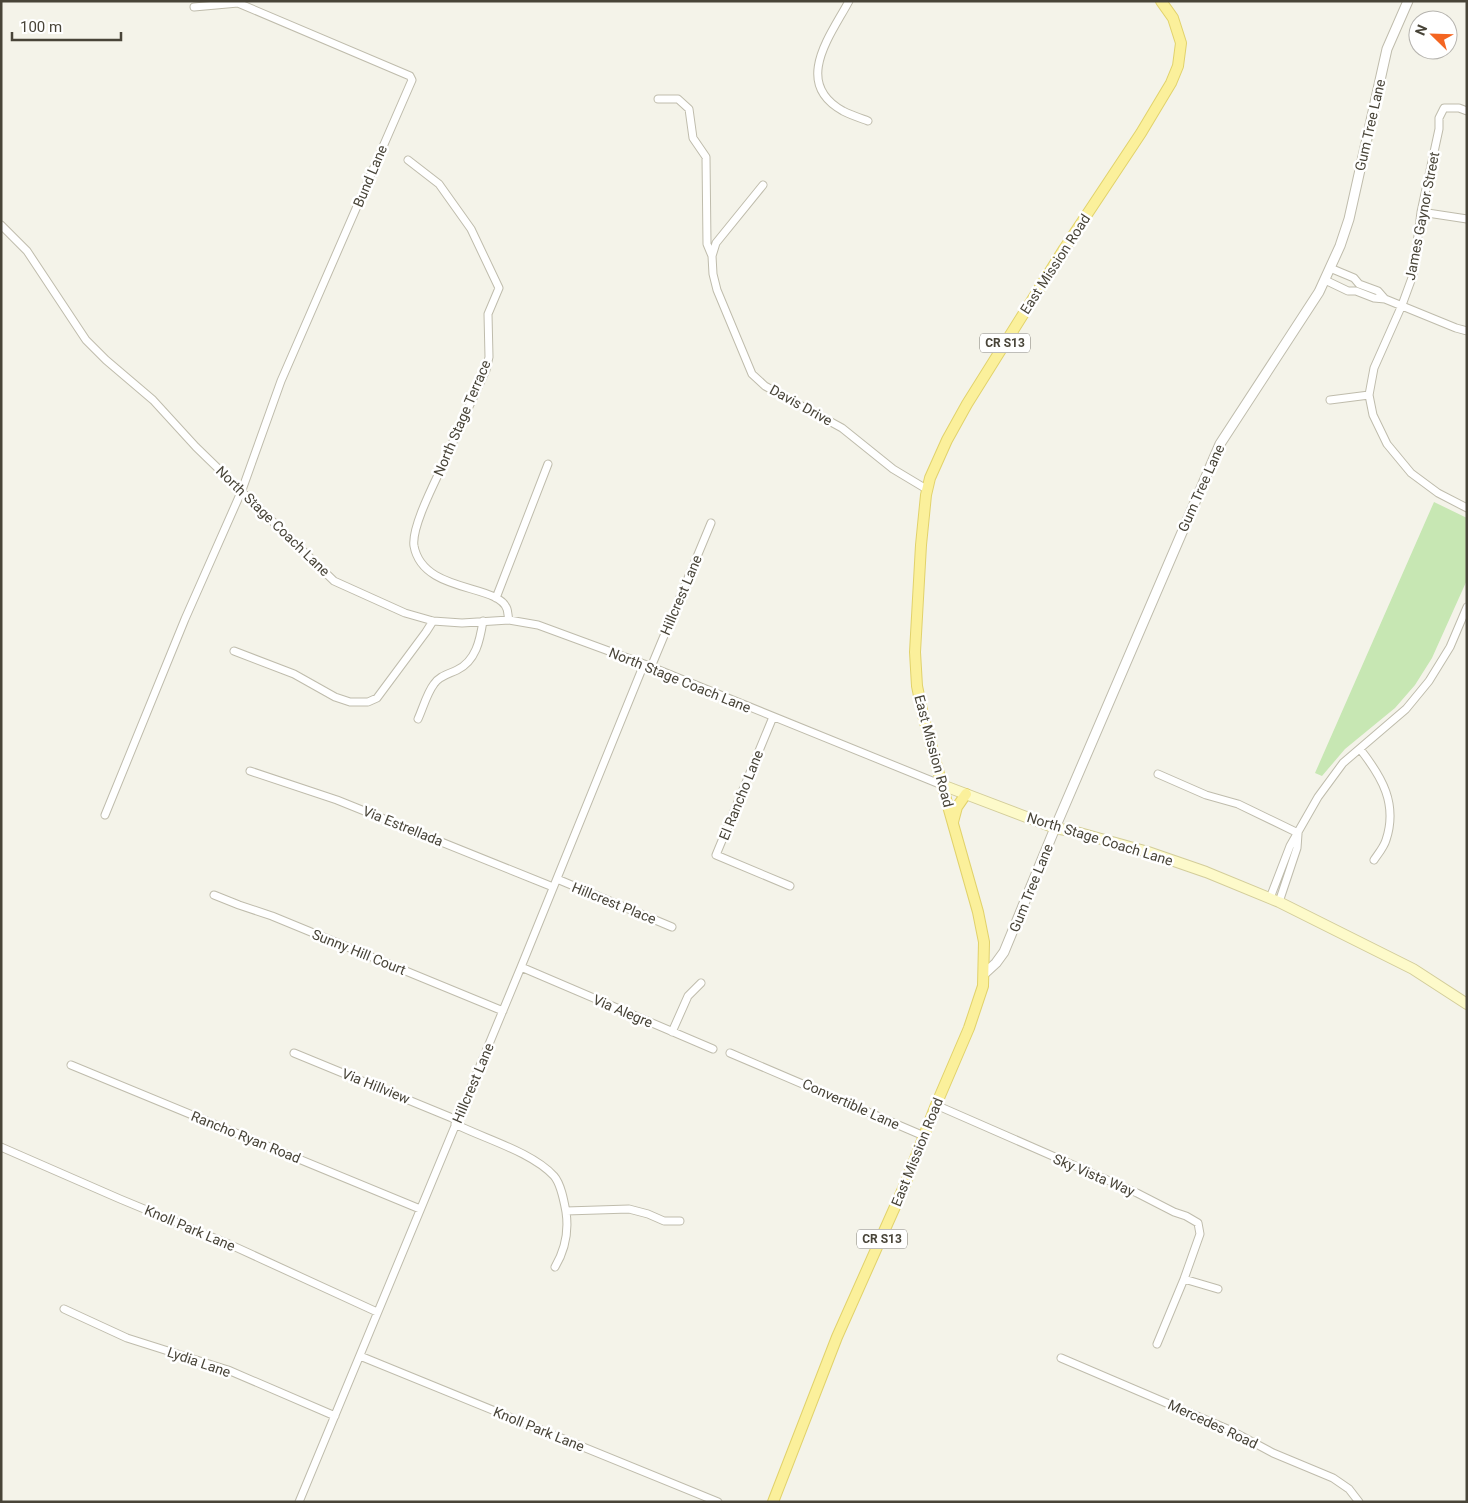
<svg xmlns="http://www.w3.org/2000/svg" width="1468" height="1503" font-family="Roboto,sans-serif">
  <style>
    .green { fill: #c7e7b3 }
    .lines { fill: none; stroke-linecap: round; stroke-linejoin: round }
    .minor-casing { stroke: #bfbcac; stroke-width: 9 }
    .tertiary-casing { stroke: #bfbcac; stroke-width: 11 }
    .secondary-casing { stroke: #d3cd9a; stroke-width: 12 }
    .primary-casing { stroke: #e1d26b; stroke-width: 12 }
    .minor { stroke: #fff; stroke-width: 7 }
    .tertiary { stroke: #fff; stroke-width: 9 }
    .secondary { stroke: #fdfaca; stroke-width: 10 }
    .primary { stroke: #fbf09b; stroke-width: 10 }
    .labels { text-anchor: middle; stroke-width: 5; stroke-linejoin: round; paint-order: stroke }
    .shield { fill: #fff; stroke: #7f7c74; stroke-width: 1 }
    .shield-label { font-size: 12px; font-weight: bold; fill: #484438 }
    .street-label { font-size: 14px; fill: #484438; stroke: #fff }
  </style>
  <rect width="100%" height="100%" fill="#f4f3e9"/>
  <path class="green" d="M1434,502L1467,518V580L1432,658L1415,685L1395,708L1345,749L1322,776L1315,773Z"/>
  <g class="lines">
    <g class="minor-casing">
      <path id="minor" d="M849,1C831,35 792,83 843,111C851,115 860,118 868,121
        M658,99H678L689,109L693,138L706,157L707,244L712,256
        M1467,111L1459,108H1444L1439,118V129L1421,212L1413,275L1402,305L1374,368L1369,395L1373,415L1387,444L1411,473L1438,493L1467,508
        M408,160L439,184L471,229L499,288L488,314L489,357L486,370C472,400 458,430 445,460C436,480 411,527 414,546C423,594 498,583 507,609C508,612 508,617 509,620
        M763,185L716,243L712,256L713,274L717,290L752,374L765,386L842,428L893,469L928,490
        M1421,212L1467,219
        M1,225L27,251L86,340L106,360L153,400L196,447L334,581L405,613L433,621L462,623L509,620L538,625L644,664L942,785
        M1330,268L1354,278L1359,284L1378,291L1385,299
        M1325,280L1348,291H1356L1374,298L1385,299L1456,328L1467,331
        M1330,400L1369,395
        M496,598L548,464
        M234,651L294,674L335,697L350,702H368L377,698L426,632L433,621
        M651,667L711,523
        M773,717L716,855L790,886
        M418,719C423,708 427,693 434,684C439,676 449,674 457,670C476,661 480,640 483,621
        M1360,749C1382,777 1398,804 1386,840C1384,847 1378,854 1374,860
        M250,771L337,800L553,887
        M1158,774L1206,795L1238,804L1298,833
        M105,815L185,619L242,490L281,381L412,80L410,76L238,3L194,7
        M557,879L672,927
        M214,895L239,905L272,916L503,1011
        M1270,898L1290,846L1318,797L1343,763L1406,709L1429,681L1450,647L1467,607
        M1279,902L1297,848L1298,834
        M521,967L713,1049
        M672,1032L688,996L701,983
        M294,1053L457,1120
        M730,1053L924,1136
        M71,1065L420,1209
        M936,1105L1137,1193L1174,1212L1186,1216L1198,1223L1200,1234L1184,1279L1157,1344
        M455,1124C485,1139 532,1152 554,1176C561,1184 564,1201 566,1212C569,1232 565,1250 555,1267
        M1,1147L120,1199L231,1245L377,1312
        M566,1211L629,1209L648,1214L664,1221H680
        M1184,1279L1218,1289
        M64,1309L127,1338L228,1370L335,1416
        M360,1356L718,1502
        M1061,1358L1232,1431L1273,1453L1333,1478L1349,1489L1359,1502
        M299,1502L521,967L644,664"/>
    </g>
    <g class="tertiary-casing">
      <path id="tertiary" d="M984,974L996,963L1004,952L1055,828L1220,444L1319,292L1340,246L1349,219L1387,49L1408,1"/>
    </g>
    <g class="secondary-casing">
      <path id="secondary" d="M942,785L1055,828L1076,832L1148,852L1206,872L1279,902L1413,969L1467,1004"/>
    </g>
    <g class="primary-casing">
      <path id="primary" d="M953,822L957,807L966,794
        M773,1502L837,1337L906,1182L936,1105L969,1028L983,986L984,942L978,912L942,785L923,715L917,686L915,652L921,545L926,495L930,478L947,440L967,404L1064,249L1141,133L1171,83L1178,66L1181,43L1173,18L1161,1"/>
    </g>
    <use href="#minor" class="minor"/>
    <use href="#tertiary" class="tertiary"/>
    <use href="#secondary" class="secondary"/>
    <use href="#primary" class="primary"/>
  </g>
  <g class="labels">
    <g class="shield">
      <rect x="980" y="333.5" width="50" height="19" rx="4"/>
      <rect x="857" y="1229.5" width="50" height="19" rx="4"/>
    </g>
    <g class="shield-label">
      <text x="1005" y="347">CR S13</text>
      <text x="882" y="1243">CR S13</text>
    </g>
    <g class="street-label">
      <text transform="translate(1370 125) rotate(-77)" y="5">Gum Tree Lane</text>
      <text transform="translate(370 176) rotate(-67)" y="5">Bund Lane</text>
      <text transform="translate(1422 216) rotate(-79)" y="5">James Gaynor Street</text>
      <text transform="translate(1055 264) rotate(-57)" y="5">East Mission Road</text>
      <text transform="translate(801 405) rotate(29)" y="5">Davis Drive</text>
      <text transform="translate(462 418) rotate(-67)" y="5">North Stage Terrace</text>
      <text transform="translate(1201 488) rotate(-66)" y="5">Gum Tree Lane</text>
      <text transform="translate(273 521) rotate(44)" y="5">North Stage Coach Lane</text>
      <text transform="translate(681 595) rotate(-67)" y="5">Hillcrest Lane</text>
      <text transform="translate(680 680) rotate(22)" y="5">North Stage Coach Lane</text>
      <text transform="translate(934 751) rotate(75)" y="5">East Mission Road</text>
      <text transform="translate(741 795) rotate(-68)" y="5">El Rancho Lane</text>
      <text transform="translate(403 826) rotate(22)" y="5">Via Estrellada</text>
      <text transform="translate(1100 839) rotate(17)" y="5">North Stage Coach Lane</text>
      <text transform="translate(1031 888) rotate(-68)" y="5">Gum Tree Lane</text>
      <text transform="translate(614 903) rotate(22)" y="5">Hillcrest Place</text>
      <text transform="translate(359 952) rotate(22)" y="5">Sunny Hill Court</text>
      <text transform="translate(623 1011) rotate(23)" y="5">Via Alegre</text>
      <text transform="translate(473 1083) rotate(-67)" y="5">Hillcrest Lane</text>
      <text transform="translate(376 1086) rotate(22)" y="5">Via Hillview</text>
      <text transform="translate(851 1104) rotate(24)" y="5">Convertible Lane</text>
      <text transform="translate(246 1137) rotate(22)" y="5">Rancho Ryan Road</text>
      <text transform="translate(917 1152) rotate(-68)" y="5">East Mission Road</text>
      <text transform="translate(1094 1175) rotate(23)" y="5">Sky Vista Way</text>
      <text transform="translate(190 1228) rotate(23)" y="5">Knoll Park Lane</text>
      <text transform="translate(199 1362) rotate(19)" y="5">Lydia Lane</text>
      <text transform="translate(1213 1424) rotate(25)" y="5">Mercedes Road</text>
      <text transform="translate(539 1429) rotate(22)" y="5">Knoll Park Lane</text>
    </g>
  </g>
  <rect width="1468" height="1503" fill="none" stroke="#484438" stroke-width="5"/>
  <g transform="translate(1433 35) rotate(293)"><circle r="24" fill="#ffffff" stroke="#b6b4af"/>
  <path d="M0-4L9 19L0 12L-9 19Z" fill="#f46521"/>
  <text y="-8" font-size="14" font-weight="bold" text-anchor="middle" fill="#484438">N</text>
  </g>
  <path d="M12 32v8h109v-8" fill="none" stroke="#484438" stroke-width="2.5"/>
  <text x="20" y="32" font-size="15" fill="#484438" stroke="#ffffff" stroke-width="4" paint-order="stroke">100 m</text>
</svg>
